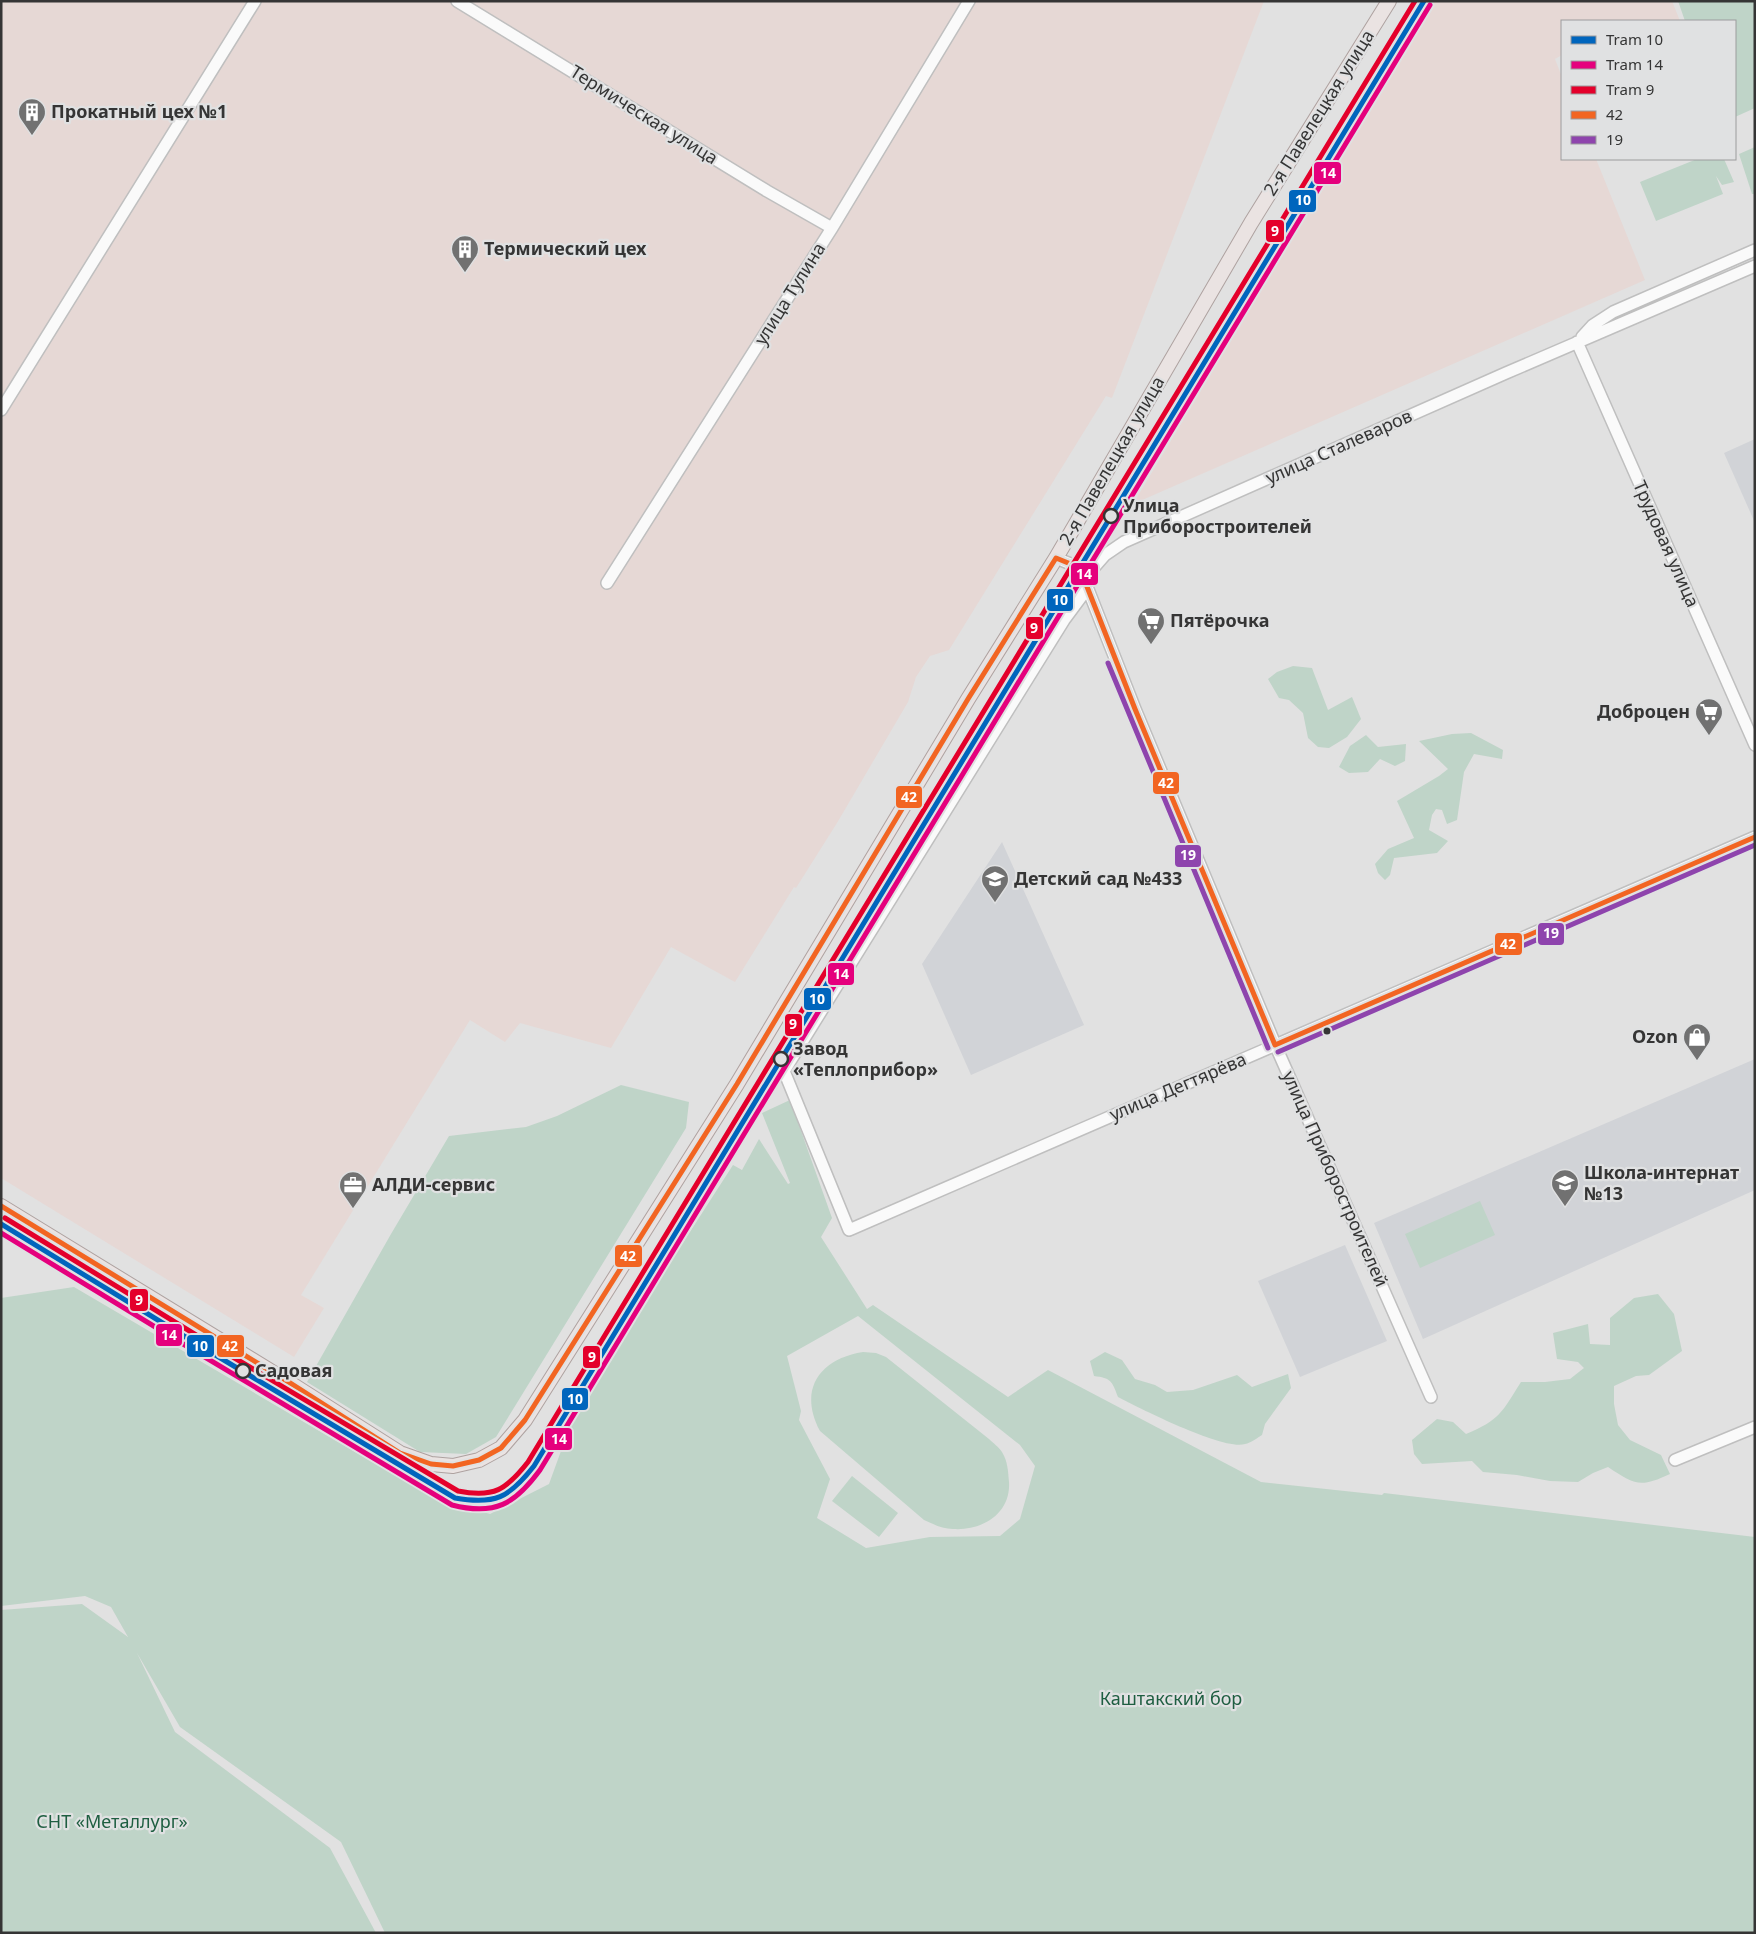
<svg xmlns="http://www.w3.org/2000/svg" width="1756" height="1934" font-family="'Noto Sans',sans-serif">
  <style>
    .industrial { fill: #e6d8d5 }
    .built { fill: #d1d3d7 }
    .green { fill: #bfd4c8; fill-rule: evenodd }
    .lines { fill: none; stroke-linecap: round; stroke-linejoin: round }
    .minor-casing { stroke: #bfbfbf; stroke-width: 14 }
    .major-casing { stroke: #aea2a0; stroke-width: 16 }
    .minor { stroke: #fafafa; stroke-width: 11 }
    .major { stroke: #eae3e2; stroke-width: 14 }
    .bus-1-casing { stroke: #e0e1e2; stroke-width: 9 }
    .bus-2-casing { stroke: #e0e1e2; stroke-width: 9 }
    .bus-1 { stroke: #f26522; stroke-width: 5 }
    .bus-2 { stroke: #8e44ad; stroke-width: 5 }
    .tram-1-casing { stroke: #e0e1e2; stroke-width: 9 }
    .tram-2-casing { stroke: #e0e1e2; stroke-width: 9 }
    .tram-3-casing { stroke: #e0e1e2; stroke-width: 9 }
    .tram-1 { stroke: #0065bd; stroke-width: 5 }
    .tram-2 { stroke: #e5007d; stroke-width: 5 }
    .tram-3 { stroke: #e4002b; stroke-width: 5 }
    .stop-dot { fill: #e0e1e2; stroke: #353535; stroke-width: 2.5 }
    .bus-dot { fill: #353535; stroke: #e0e1e2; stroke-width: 2 }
    .labels { text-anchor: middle; stroke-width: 4.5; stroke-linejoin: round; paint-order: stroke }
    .poi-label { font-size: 18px; font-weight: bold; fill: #353535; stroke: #e0e1e2; text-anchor: start }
    .street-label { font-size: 18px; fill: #353535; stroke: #e0e1e2 }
    .stop-label { font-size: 18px; font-weight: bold; fill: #353535; stroke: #e0e1e2; text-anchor: start }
    .park-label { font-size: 18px; fill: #1e5e41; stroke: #e0e1e2 }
    .line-badge { stroke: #e0e1e2; stroke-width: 2 }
    .badge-label { font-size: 14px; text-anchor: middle; font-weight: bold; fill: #fff }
  </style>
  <rect width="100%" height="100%" fill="#e1e1e1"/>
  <path class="industrial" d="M1,1H1264L1112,398L1106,396L949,650L930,656L916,677L908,702L837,823L796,888L794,887L735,982L671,947L611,1048L520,1023L505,1042L470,1020L301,1295L324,1308L294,1357L1,1178Z
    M1434,1H1672L1680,21H1562V55L1555,59L1562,77V159H1596L1645,280L1133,504Z"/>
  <path class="built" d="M1755,439V523L1724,453Z
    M1002,842L1084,1025L971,1075L922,964Z
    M1755,1059V1190L1423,1339L1374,1223Z
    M1345,1245L1387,1341L1300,1377L1258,1281Z"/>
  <path class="green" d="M1678,1H1755V108L1735,117V21H1685Z
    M1755,147V194H1752L1739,154Z
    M1697,159H1724L1734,182L1722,185L1716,176L1723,194L1656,221L1640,182Z
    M1293,666L1312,668L1328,710L1352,697L1361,719L1347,737L1329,748L1318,747L1308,738L1303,713L1289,700L1279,698L1268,679L1277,672Z
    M1471,733L1503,750L1502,759L1474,754L1464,772L1457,820L1447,824L1442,810L1436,809L1432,815L1429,830L1448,841L1437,853L1394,858L1390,875L1385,880L1378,873L1375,864L1388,849L1414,838L1397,801L1439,776L1448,769L1419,741L1452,734Z
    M1366,735L1378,747L1406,744L1405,761L1395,766L1380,759L1368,772L1349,773L1339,767L1350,746Z
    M621,1085L689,1102L686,1128L496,1437L466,1454L420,1452L307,1382L391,1234L449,1136L526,1127L557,1116Z
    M790,1100L832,1218L821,1237L867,1309L873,1305L1008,1397L1048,1370L1261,1482L1382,1495L1384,1493L1755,1537V1933H385L341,1842L180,1727L137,1653L175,1732L330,1848L376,1933H1V1610L82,1604L128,1637L111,1607L85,1596L1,1606V1298L74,1287L430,1496L490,1514L549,1484L577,1407L733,1165L742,1170L759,1139L788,1184L790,1183L762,1113ZM858,1316L1020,1445L1035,1466L1020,1519L1000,1536L930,1537L866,1548L817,1518L830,1479L799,1420L801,1411L787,1356Z
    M1480,1201L1495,1235L1420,1268L1405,1234Z
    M1658,1294L1674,1314L1682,1351L1649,1375L1636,1376L1614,1386V1404L1618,1425L1630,1440L1661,1455L1670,1474C1640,1488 1635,1485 1608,1467L1593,1473L1578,1482L1550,1481L1517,1475L1483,1472L1472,1461L1422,1464L1414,1454L1412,1440L1437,1419L1453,1422L1466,1434C1500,1420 1502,1412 1521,1382H1545L1570,1379L1584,1368L1578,1362L1557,1359L1553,1333L1588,1324L1590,1344L1610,1345V1318L1634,1298Z
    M863,1352L876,1353L886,1357L989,1439C993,1443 999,1447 1002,1452C1008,1462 1008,1471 1009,1482C1011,1514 982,1531 953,1529C942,1529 933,1524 924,1520L820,1431C798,1390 819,1359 863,1352Z
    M1105,1352L1122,1360L1135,1379L1155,1385L1167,1392L1193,1390L1237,1375L1252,1387L1288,1374L1291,1388L1265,1424L1262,1435C1257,1438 1251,1443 1245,1444C1224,1451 1139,1408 1118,1397C1112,1381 1111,1378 1094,1376L1090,1361Z
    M852,1476L898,1513L879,1537L832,1501Z"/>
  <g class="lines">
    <g class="minor-casing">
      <path id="minor" d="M457,1L767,191L832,228
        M1582,337L1593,325L1613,312L1755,250
        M1577,342L1755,745
        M1,410L255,1
        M1056,558L1078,567L1084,579L1135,709L1277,1049L1431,1397
        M1084,579L1105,555L1124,542L1506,373L1755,266
        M607,583L832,228L969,1
        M1087,589L1064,620L784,1071L849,1230L1755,837
        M1675,1460L1755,1427"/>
    </g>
    <g class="major-casing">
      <path id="major" d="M1,1206L290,1383L400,1453L431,1464L453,1466L479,1460L501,1448L525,1420L737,1084L968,699L1056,558L1251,223L1389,1"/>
    </g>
    <use href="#minor" class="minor"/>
    <use href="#major" class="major"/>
    <g class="bus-1-casing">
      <path id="bus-1" d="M1,1206L290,1383L400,1453L431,1464L453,1466L479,1460L501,1448L525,1420L737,1084L968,699L1056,558L1078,567L1084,579L1135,709L1275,1045L1755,837"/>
    </g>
    <g class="bus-2-casing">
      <path id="bus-2" d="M1108,663L1268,1048
        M1278,1052L1755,845"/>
    </g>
    <use href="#bus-1" class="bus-1"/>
    <use href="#bus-2" class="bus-2"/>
    <g class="tram-1-casing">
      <path id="tram-1" d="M1,1224L197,1344L455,1498C495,1505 509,1498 534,1466L1424,1"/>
    </g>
    <g class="tram-2-casing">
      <path id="tram-2" d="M1,1233L193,1350L452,1505C495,1516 515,1504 540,1470L1430,5"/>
    </g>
    <g class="tram-3-casing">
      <path id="tram-3" d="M5,1218L201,1338L458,1491C494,1498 506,1490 528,1462L639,1279L1415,1"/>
    </g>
    <use href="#tram-1" class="tram-1"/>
    <use href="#tram-2" class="tram-2"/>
    <use href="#tram-3" class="tram-3"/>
  </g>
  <defs>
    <g id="building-pin" transform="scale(1.4375)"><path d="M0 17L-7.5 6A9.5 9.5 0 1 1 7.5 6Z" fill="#717171" stroke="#e0e1e2"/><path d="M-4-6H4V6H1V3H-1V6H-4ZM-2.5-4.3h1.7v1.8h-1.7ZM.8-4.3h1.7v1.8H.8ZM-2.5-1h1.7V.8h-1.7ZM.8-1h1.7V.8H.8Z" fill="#fff"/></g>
    <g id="supermarket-pin" transform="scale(1.4375)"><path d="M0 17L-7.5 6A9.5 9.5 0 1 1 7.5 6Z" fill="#717171" stroke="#e0e1e2"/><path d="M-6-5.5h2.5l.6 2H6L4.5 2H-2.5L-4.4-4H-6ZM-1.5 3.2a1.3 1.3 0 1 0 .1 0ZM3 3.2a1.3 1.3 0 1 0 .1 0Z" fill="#fff"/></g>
    <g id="school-pin" transform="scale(1.4375)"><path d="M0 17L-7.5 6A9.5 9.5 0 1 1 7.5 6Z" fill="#717171" stroke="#e0e1e2"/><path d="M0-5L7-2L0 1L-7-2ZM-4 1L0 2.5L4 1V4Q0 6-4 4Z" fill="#fff"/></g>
    <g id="shop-pin" transform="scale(1.4375)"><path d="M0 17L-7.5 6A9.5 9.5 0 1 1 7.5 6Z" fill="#717171" stroke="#e0e1e2"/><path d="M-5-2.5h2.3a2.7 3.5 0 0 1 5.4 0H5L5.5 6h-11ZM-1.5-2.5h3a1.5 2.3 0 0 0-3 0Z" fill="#fff"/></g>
    <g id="office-pin" transform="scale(1.4375)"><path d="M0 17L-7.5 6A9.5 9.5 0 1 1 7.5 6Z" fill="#717171" stroke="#e0e1e2"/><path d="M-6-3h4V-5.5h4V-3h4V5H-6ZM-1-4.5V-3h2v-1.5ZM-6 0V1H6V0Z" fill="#fff"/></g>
  </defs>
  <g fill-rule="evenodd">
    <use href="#building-pin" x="32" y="112"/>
    <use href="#building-pin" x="465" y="249"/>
    <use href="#supermarket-pin" x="1151" y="621"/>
    <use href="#supermarket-pin" x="1709" y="712"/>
    <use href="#school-pin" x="995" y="879"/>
    <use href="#shop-pin" x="1697" y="1037"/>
    <use href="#school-pin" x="1565" y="1183"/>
    <use href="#office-pin" x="353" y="1185"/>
  </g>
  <g class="stop-dot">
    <circle cx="1111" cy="516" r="7"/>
    <circle cx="781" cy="1059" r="7"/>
    <circle cx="243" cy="1371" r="7"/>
  </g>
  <circle class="bus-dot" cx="1327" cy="1031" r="4.5"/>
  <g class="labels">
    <g class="poi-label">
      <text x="51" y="118">Прокатный цех №1</text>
      <text x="484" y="255">Термический цех</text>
      <text x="1170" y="627">Пятёрочка</text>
      <text x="1690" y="718" text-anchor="end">Доброцен</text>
      <text x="1014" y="885">Детский сад №433</text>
      <text x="1678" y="1043" text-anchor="end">Ozon</text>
      <text x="1584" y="1179">Школа-интернат<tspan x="1584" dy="21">№13</tspan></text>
      <text x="372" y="1191">АЛДИ-сервис</text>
    </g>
    <g class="street-label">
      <text transform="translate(1319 113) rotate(-58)" y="6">2-я Павелецкая улица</text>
      <text transform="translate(644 115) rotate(32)" y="6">Термическая улица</text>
      <text transform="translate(790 294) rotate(-58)" y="6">улица Тулина</text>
      <text transform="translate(1339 447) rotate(-24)" y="6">улица Сталеваров</text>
      <text transform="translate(1112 461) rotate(-60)" y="6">2-я Павелецкая улица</text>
      <text transform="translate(1666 544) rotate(66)" y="6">Трудовая улица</text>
      <text transform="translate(1178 1087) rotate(-23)" y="6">улица Дегтярёва</text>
      <text transform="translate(1335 1179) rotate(66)" y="6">улица Приборостроителей</text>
    </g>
    <g class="stop-label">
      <text x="1123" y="512">Улица<tspan x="1123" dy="21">Приборостроителей</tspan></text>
      <text x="793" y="1055">Завод<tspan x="793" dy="21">«Теплоприбор»</tspan></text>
      <text x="255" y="1377">Садовая</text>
    </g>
    <g class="park-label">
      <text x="1171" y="1705">Каштакский бор</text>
      <text x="112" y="1828">СНТ «Металлург»</text>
    </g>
  </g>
  <g class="line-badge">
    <rect x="1313" y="161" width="29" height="24" rx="5" fill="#e5007d"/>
    <rect x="1288" y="189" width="29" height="24" rx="5" fill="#0065bd"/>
    <rect x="1265" y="219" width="20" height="24" rx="5" fill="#e4002b"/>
    <rect x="1070" y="562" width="29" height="24" rx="5" fill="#e5007d"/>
    <rect x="1046" y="588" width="28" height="24" rx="5" fill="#0065bd"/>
    <rect x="1025" y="616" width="19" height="24" rx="5" fill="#e4002b"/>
    <rect x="1152" y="771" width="28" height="24" rx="5" fill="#f26522"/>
    <rect x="895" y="785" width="28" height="24" rx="5" fill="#f26522"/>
    <rect x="1174" y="844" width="28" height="24" rx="5" fill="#8e44ad"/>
    <rect x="1537" y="922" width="28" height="24" rx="5" fill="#8e44ad"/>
    <rect x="1494" y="932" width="29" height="24" rx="5" fill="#f26522"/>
    <rect x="827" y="962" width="28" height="24" rx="5" fill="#e5007d"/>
    <rect x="803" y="987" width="29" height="24" rx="5" fill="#0065bd"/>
    <rect x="784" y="1013" width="19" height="24" rx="5" fill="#e4002b"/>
    <rect x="614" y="1244" width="29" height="24" rx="5" fill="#f26522"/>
    <rect x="129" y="1288" width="20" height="24" rx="5" fill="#e4002b"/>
    <rect x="155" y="1323" width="28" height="24" rx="5" fill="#e5007d"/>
    <rect x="186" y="1334" width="29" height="24" rx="5" fill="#0065bd"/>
    <rect x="216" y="1334" width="29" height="24" rx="5" fill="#f26522"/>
    <rect x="582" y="1345" width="19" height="24" rx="5" fill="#e4002b"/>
    <rect x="561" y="1387" width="28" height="24" rx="5" fill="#0065bd"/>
    <rect x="544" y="1427" width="29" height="24" rx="5" fill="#e5007d"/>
  </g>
  <g class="badge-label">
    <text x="1328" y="178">14</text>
    <text x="1303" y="205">10</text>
    <text x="1275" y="236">9</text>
    <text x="1084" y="579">14</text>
    <text x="1060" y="605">10</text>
    <text x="1034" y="633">9</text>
    <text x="1166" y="788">42</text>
    <text x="909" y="802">42</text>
    <text x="1188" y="860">19</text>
    <text x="1551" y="938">19</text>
    <text x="1508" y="949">42</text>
    <text x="841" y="979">14</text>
    <text x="817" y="1004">10</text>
    <text x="793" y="1029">9</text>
    <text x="628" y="1261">42</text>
    <text x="139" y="1305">9</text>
    <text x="169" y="1340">14</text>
    <text x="200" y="1351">10</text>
    <text x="230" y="1351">42</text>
    <text x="592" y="1362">9</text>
    <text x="575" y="1404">10</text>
    <text x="559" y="1444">14</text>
  </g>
  <rect width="1756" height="1934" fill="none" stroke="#353535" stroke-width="5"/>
  <rect x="1561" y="20" width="175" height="140" fill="#e0e1e2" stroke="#9c9c9d"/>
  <rect x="1571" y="36" width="25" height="8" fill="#0065bd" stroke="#9c9c9d"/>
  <text x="1606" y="45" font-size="15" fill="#353535">Tram 10</text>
  <rect x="1571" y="61" width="25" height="8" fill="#e5007d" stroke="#9c9c9d"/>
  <text x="1606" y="70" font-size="15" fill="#353535">Tram 14</text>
  <rect x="1571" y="86" width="25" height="8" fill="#e4002b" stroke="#9c9c9d"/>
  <text x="1606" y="95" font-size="15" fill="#353535">Tram 9</text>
  <rect x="1571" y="111" width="25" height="8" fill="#f26522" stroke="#9c9c9d"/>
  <text x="1606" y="120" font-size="15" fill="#353535">42</text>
  <rect x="1571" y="136" width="25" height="8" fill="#8e44ad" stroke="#9c9c9d"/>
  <text x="1606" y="145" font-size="15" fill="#353535">19</text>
</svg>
